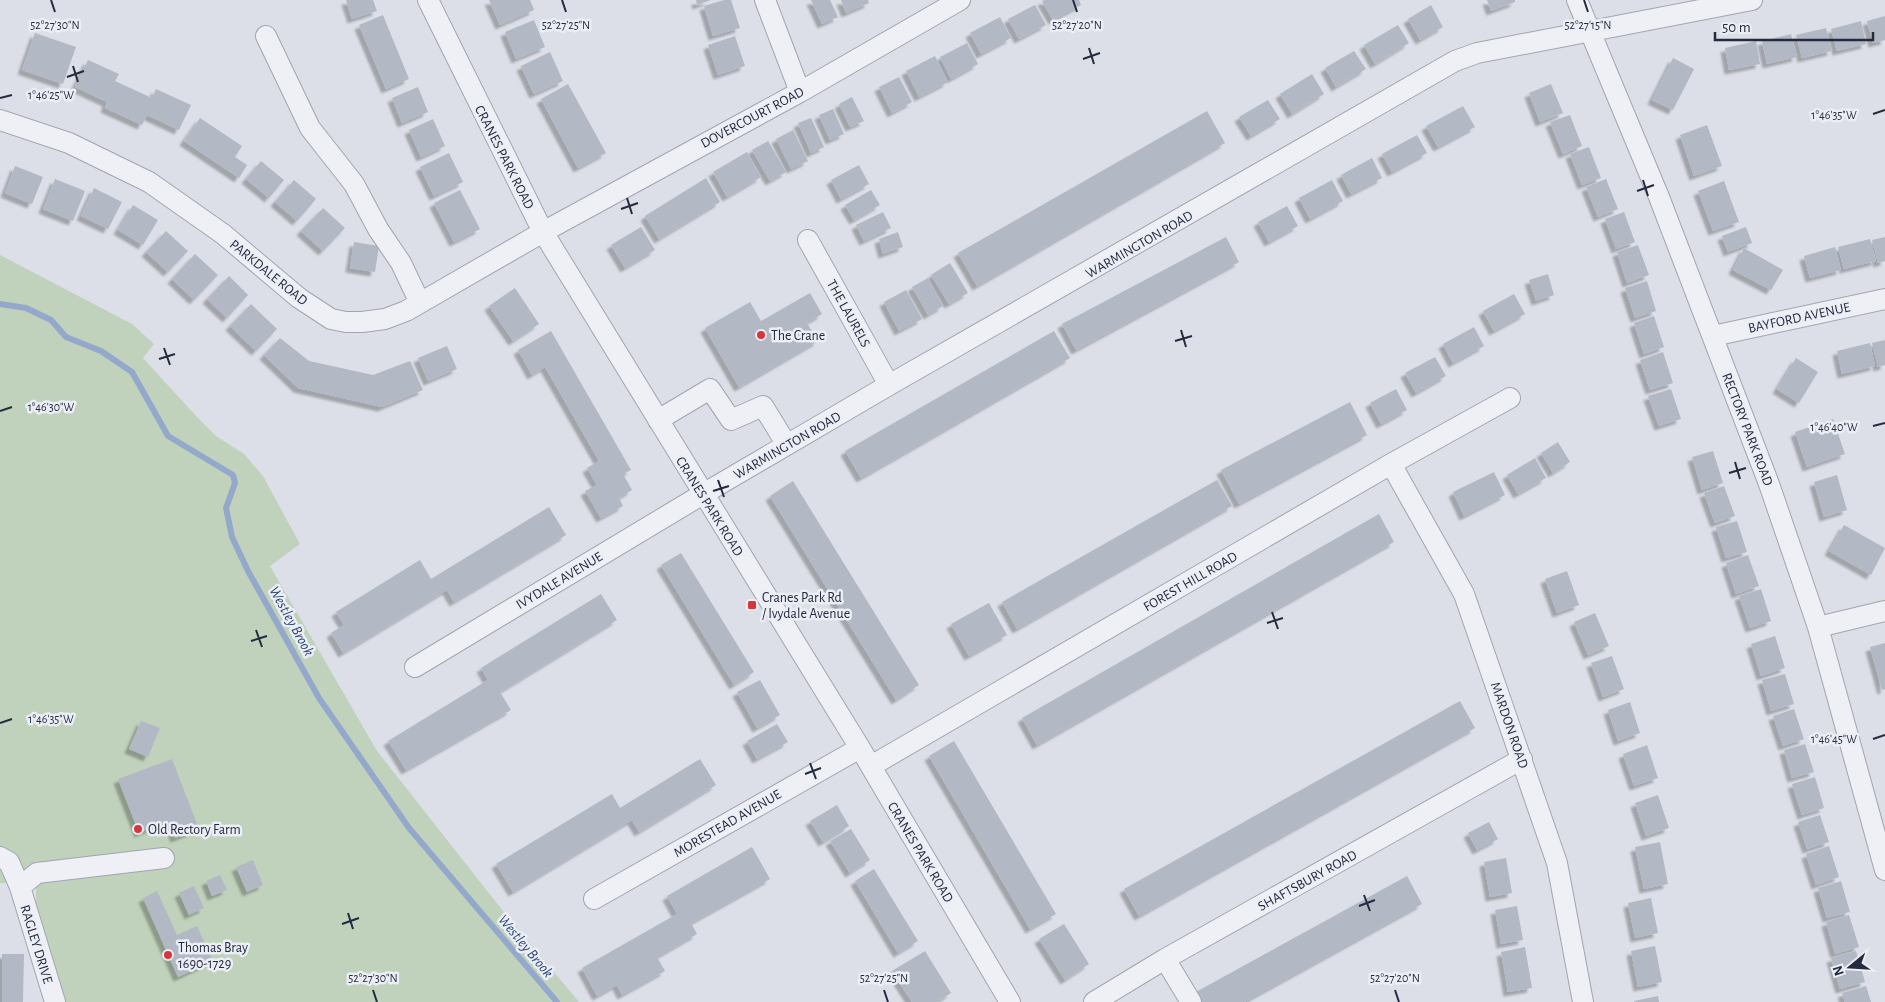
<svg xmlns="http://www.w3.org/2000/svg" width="1885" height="1002" font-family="'Alegreya Sans',sans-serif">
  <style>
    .green { fill: #c0d2bc }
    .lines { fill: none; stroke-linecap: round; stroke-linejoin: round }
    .stream { stroke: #94a8cb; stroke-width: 6 }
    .building { fill: #b3b8c5; filter: url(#shadow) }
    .minor-casing { stroke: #a1a5b1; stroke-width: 22 }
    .minor { stroke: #eff0f6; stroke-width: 20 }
    .ticks { fill: none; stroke: #252b3f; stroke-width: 2 }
    .poi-dot { fill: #d7363d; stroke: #ebeef5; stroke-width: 2 }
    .labels { text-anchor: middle; stroke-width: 5; stroke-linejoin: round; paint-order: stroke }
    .street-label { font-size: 14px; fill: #252b3f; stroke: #ebeef5 }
    .poi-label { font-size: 14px; fill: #252b3f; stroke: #ebeef5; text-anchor: start }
    .water-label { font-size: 15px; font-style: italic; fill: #2c4575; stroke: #ebeef5 }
    .ticks-label { font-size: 12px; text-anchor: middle; fill: #252b3f; stroke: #ebeef5; stroke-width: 5; stroke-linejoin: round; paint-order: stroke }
  </style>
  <defs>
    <filter id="shadow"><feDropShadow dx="-4.5" dy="4.5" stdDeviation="1" flood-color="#0004"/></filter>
  </defs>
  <rect width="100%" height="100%" fill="#dcdfe7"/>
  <path class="green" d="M0,255L132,324L154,344L143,358L198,418L216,436L244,454L263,476L300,544L270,566L377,751L507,916L579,1002H66L36,904V883H0Z"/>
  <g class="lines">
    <path class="stream" d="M0,304L26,308L51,320L66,337L101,351L132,372L168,436L233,475L235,483L226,508L232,537L248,571L319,698L409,828L557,1002"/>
  </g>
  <path class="building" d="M346,0H373L377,11L352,19Z
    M489,0H530L534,10L500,25Z
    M696,0H711L697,5Z
    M724,0H731L740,28L713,36L704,6Z
    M811,0H830L838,17L822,24Z
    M841,0H868L869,3L846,13Z
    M1045,0H1079L1081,5L1053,20L1042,1Z
    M1487,0H1515V2L1491,11Z
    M1035,5L1046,25L1019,39L1008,19Z
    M1431,5L1443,27L1420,40L1408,19Z
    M383,15L409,79L386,89L359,25Z
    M1885,16V40L1873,43L1867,21Z
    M1000,17L1011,38L981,54L970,33Z
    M534,20L545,47L516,59L505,32Z
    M1861,21L1866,44L1837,51L1831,29Z
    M1398,25L1409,43L1375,64L1364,45Z
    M1826,28L1832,51L1802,58L1796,35Z
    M35,33L76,47L63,84L22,70Z
    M1791,34L1797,57L1767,64L1762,41Z
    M735,36L745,66L718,75L708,45Z
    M1756,41L1760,64L1729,70L1725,48Z
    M967,43L978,64L951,79L940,57Z
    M1354,51L1366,69L1336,87L1325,68Z
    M550,52L563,81L534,94L521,66Z
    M935,56L948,82L919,97L906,71Z
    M1673,58L1694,69L1673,110L1652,100Z
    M88,60L119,74L115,81L152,98L156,89L191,105L179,130L147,115L142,125L105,108L107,102L75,87Z
    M1312,74L1324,94L1292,114L1280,94Z
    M899,77L912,102L892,113L879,87Z
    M568,84L606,153L578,168L541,99Z
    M1551,84L1563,113L1540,122L1529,93Z
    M418,87L428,112L402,123L392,98Z
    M852,97L864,121L850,127L839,104Z
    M1268,100L1280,119L1251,136L1239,117Z
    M1463,106L1475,127L1438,147L1426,126Z
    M833,109L844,134L830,140L819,115Z
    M1207,111L1225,143L977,286L958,253Z
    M1570,115L1582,146L1563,154L1550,122Z
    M200,118L242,146L235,157L247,165L239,178L184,141Z
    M811,118L824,147L811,153L798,123Z
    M433,119L445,146L421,157L409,130Z
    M1707,125L1722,166L1694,176L1680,135Z
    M793,130L808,161L791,169L776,139Z
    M1417,135L1427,153L1392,172L1382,154Z
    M768,141L786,172L770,181L752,150Z
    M1589,147L1601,178L1582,185L1570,154Z
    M747,152L761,177L727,197L713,172Z
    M449,153L463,182L434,196L420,167Z
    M1372,158L1382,178L1351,194L1341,175Z
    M261,161L284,180L269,198L246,179Z
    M859,165L869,184L841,199L831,180Z
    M15,166L43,177L32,204L5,193Z
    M706,178L720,202L659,239L645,216Z
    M55,179L85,191L73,221L43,209Z
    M1606,179L1618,209L1598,217L1586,187Z
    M294,180L316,199L297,221L275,202Z
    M1332,180L1343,201L1310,219L1299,198Z
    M1724,181L1739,222L1713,231L1698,191Z
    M94,188L122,202L108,229L81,216Z
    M460,190L480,229L454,242L434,203Z
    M871,190L880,205L854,220L845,205Z
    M133,205L158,220L143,245L118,230Z
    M1287,206L1298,226L1269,242L1258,222Z
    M323,208L345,228L323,251L301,231Z
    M883,212L891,228L864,241L856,225Z
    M1624,212L1635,242L1616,249L1605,219Z
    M641,227L655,250L625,268L611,245Z
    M1746,227L1752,243L1728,252L1722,236Z
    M166,231L188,251L168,272L146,252Z
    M898,232L903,247L883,254L879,239Z
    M1226,237L1239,262L1076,350L1062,324Z
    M1885,237V261L1878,263L1872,240Z
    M1870,239L1876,261L1844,269L1838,247Z
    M354,242L379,246L375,272L350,268Z
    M1638,245L1649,275L1627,283L1617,252Z
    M1835,247L1841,270L1810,278L1804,256Z
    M1744,248L1783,270L1771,290L1733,270Z
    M195,254L218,275L194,300L172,279Z
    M950,263L968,293L949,304L931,275Z
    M1548,274L1554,295L1536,301L1529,280Z
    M229,276L248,295L227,318L207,299Z
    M928,278L943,306L928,315L912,287Z
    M1647,281L1656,311L1635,318L1625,288Z
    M515,288L539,324L513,341L489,306Z
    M906,290L922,319L899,331L884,302Z
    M810,293L822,314L807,323L818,341L739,387L705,328L750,302L761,321Z
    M1514,294L1525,314L1494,331L1483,311Z
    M251,304L277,329L256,351L230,326Z
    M1654,316L1664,347L1644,354L1634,323Z
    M1474,327L1484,346L1453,363L1443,344Z
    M551,331L631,470L623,474L632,490L619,498L623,506L601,518L585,491L597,485L587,468L599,461L545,367L532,375L518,350Z
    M1054,331L1070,358L861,478L845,451Z
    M280,338L309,361L373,375L410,361L423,390L382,407L298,388L264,355Z
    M1885,340V365L1878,367L1872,343Z
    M1870,343L1875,366L1842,374L1837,351Z
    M447,346L457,369L428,381L418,358Z
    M1663,352L1673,383L1650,390L1640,360Z
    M1435,357L1446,376L1416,393L1405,373Z
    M1796,358L1818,372L1799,403L1777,389Z
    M1396,389L1407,410L1381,424L1370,403Z
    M1671,389L1681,419L1659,426L1648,396Z
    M1350,402L1367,435L1239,504L1221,470Z
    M1833,419L1845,454L1807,467L1795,432Z
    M1558,442L1570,462L1553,473L1541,453Z
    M1713,451L1723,483L1702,490L1692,457Z
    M1535,458L1546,478L1518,494L1507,475Z
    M1494,472L1505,495L1464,516L1453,492Z
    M1837,475L1847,510L1824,517L1814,482Z
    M1217,480L1232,506L1017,629L1002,602Z
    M793,481L919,685L896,700L770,496Z
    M1724,486L1735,516L1715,523L1704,493Z
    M549,507L566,535L454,602L447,590L343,653L331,633L344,625L336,612L420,560L431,579Z
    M1379,514L1394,542L1037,745L1022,718Z
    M1737,521L1747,552L1726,558L1716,527Z
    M1844,525L1885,548L1871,575L1829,551Z
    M681,553L754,672L734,685L661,565Z
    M1748,555L1759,586L1736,594L1726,563Z
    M1567,571L1579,605L1557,613L1545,579Z
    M1761,589L1771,621L1750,628L1739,596Z
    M601,594L617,620L500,692L511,710L406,770L388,741L488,680L481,668Z
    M989,603L1007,635L969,656L951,624Z
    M1595,613L1609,646L1588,655L1574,622Z
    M1775,636L1785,668L1761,676L1751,644Z
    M1885,643V689L1882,690L1870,647Z
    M1612,656L1624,689L1603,697L1591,663Z
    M1785,674L1794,704L1771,711L1762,680Z
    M760,680L780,715L757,728L737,692Z
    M1460,701L1475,728L1139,916L1124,889Z
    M1630,702L1640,733L1618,741L1608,710Z
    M1794,709L1804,739L1783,746L1773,716Z
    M141,721L160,728L148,757L129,749Z
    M777,724L788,742L757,759L747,741Z
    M954,741L1056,914L1030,929L929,756Z
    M1805,744L1814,772L1792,778L1784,750Z
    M1647,745L1658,778L1634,786L1623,754Z
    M172,759L199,829L175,838L169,821L139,833L118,779Z
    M700,759L716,785L639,832L632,820L513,892L496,864L612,794L620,808Z
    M1815,777L1824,808L1802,815L1792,784Z
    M1658,795L1669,828L1646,836L1635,803Z
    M837,805L849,826L823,842L810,821Z
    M1820,815L1829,842L1807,849L1798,822Z
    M1489,822L1498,839L1477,850L1468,833Z
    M851,829L870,860L850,873L830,841Z
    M1660,842L1668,884L1644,889L1635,847Z
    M1829,846L1839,877L1816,885L1806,854Z
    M752,847L770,879L691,923L697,934L657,957L665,971L622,995L617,985L597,996L582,968L677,914L667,896Z
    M1506,858L1512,893L1490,897L1484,862Z
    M253,860L263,885L247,892L236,867Z
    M874,869L918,941L898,953L855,881Z
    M220,875L227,890L212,896L206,881Z
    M1407,876L1422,904L1244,1002H1201L1196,992Z
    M1841,881L1850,912L1827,918L1818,888Z
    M194,886L204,908L189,915L179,893Z
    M157,891L177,935L197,926L213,961L178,977L143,898Z
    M1651,898L1658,933L1635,938L1628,903Z
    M1517,906L1523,940L1501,944L1495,910Z
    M1849,915L1859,947L1835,954L1826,922Z
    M1064,924L1089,964L1065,980L1039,939Z
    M1655,946L1662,982L1638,987L1631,951Z
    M1525,947L1532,988L1508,992L1501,952Z
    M925,951L951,993L937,1002H912L892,971Z
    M1856,951L1865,982L1840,989L1831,958Z
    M2,954H24L23,1002H2Z
    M1866,986L1871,1002H1845L1842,993Z
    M1658,996L1659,1002H1634V1001Z"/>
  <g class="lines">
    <g class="minor-casing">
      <path id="minor" d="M428,0L543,232L860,748L1010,1002
        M765,0L800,92
        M1577,0L1659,197L1769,484L1818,627L1885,870
        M266,36L310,128L354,184L378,229L401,263L420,303
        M0,120L69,143L149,182L223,234L299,298L331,319L346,322H362L385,319L406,311L543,232L800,92L960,0
        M808,240L889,385
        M1713,336L1885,299
        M658,420L710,389L731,420L763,406L787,445
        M1391,464L1464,594L1557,863L1583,1002
        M1818,627L1885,611
        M415,667L703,494L889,385L1455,61L1477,53L1752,0
        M871,766L1391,464L1510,398
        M0,857L9,862L20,887L55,1002
        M20,887L37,873L164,858
        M594,899L860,748
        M1165,959L1191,1002
        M1094,1002L1165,959L1522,759"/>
    </g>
    <use href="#minor" class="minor"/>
  </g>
  <path class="ticks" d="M51,0L55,12M562,0L566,12M1073,0L1077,12M1584,0L1588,12M1089,48L1094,64M1083,59L1100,53M73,66L78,82M67,77L84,71M0,98L12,95M1873,114L1885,110M1643,180L1648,196M1637,191L1654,185M627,198L632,214M621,209L638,203M1181,330L1186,347M1175,341L1192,336M164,348L170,365M159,359L175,354M0,411L12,407M1873,426L1885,423M1735,462L1740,479M1729,473L1746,468M718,480L724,497M713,491L729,486M1272,612L1278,629M1267,623L1283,618M256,630L262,647M251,641L267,636M0,723L12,719M1873,739L1885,735M810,763L816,779M805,774L821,768M1364,895L1370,911M1359,906L1375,900M348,913L353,929M342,924L359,918M373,990L377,1002M884,990L888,1002M1395,990L1399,1002"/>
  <g class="poi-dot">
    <circle cx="761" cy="335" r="5"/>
    <rect x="747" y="600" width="10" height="10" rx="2.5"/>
    <circle cx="138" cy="829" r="5"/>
    <circle cx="168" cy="955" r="5"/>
  </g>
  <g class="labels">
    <g class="street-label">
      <text transform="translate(752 117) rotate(-28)" y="5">DOVERCOURT ROAD</text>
      <text transform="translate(505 157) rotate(63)" y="5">CRANES PARK ROAD</text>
      <text transform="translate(1139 244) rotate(-30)" y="5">WARMINGTON ROAD</text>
      <text transform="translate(269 272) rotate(39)" y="5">PARKDALE ROAD</text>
      <text transform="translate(849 313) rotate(61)" y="5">THE LAURELS</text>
      <text transform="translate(1799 317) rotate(-12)" y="5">BAYFORD AVENUE</text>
      <text transform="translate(1748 429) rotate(69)" y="5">RECTORY PARK ROAD</text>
      <text transform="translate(787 445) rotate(-30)" y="5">WARMINGTON ROAD</text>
      <text transform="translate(710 506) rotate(58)" y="5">CRANES PARK ROAD</text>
      <text transform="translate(559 580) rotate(-31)" y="5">IVYDALE AVENUE</text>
      <text transform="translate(1190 581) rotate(-30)" y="5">FOREST HILL ROAD</text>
      <text transform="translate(1510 725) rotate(71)" y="5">MARDON ROAD</text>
      <text transform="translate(727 823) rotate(-30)" y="5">MORESTEAD AVENUE</text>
      <text transform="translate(921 852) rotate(59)" y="5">CRANES PARK ROAD</text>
      <text transform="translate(1307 880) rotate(-29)" y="5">SHAFTSBURY ROAD</text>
      <text transform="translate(37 944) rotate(73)" y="5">RAGLEY DRIVE</text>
    </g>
    <g class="poi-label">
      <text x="771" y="340">The Crane</text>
      <text x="762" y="602">Cranes Park Rd<tspan x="762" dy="16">/ Ivydale Avenue</tspan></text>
      <text x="148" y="834">Old Rectory Farm</text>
      <text x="178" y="952">Thomas Bray<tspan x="178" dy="16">1690-1729</tspan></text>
    </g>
    <g class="water-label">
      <text transform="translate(292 621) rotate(61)" y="5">Westley Brook</text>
      <text transform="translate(526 946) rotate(50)" y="5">Westley Brook</text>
    </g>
  </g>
  <g class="ticks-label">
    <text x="55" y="29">52°27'30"N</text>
    <text x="566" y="29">52°27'25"N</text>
    <text x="1077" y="29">52°27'20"N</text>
    <text x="1588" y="29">52°27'15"N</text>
    <text x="51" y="99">1°46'25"W</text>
    <text x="1834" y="119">1°46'35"W</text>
    <text x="51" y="411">1°46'30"W</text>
    <text x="1834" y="431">1°46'40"W</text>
    <text x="51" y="723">1°46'35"W</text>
    <text x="1834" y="743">1°46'45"W</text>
    <text x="373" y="982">52°27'30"N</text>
    <text x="884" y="982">52°27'25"N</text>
    <text x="1395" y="982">52°27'20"N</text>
  </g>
  <g transform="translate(1850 967) rotate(252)" stroke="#ebeef5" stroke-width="4" paint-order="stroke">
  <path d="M0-4L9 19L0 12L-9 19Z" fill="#252b3f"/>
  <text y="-8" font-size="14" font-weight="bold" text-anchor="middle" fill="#252b3f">N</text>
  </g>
  <path d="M1715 32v8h158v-8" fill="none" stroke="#252b3f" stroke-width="2.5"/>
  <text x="1722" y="32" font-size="15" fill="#252b3f" stroke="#ebeef5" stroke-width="4" paint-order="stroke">50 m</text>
</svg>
